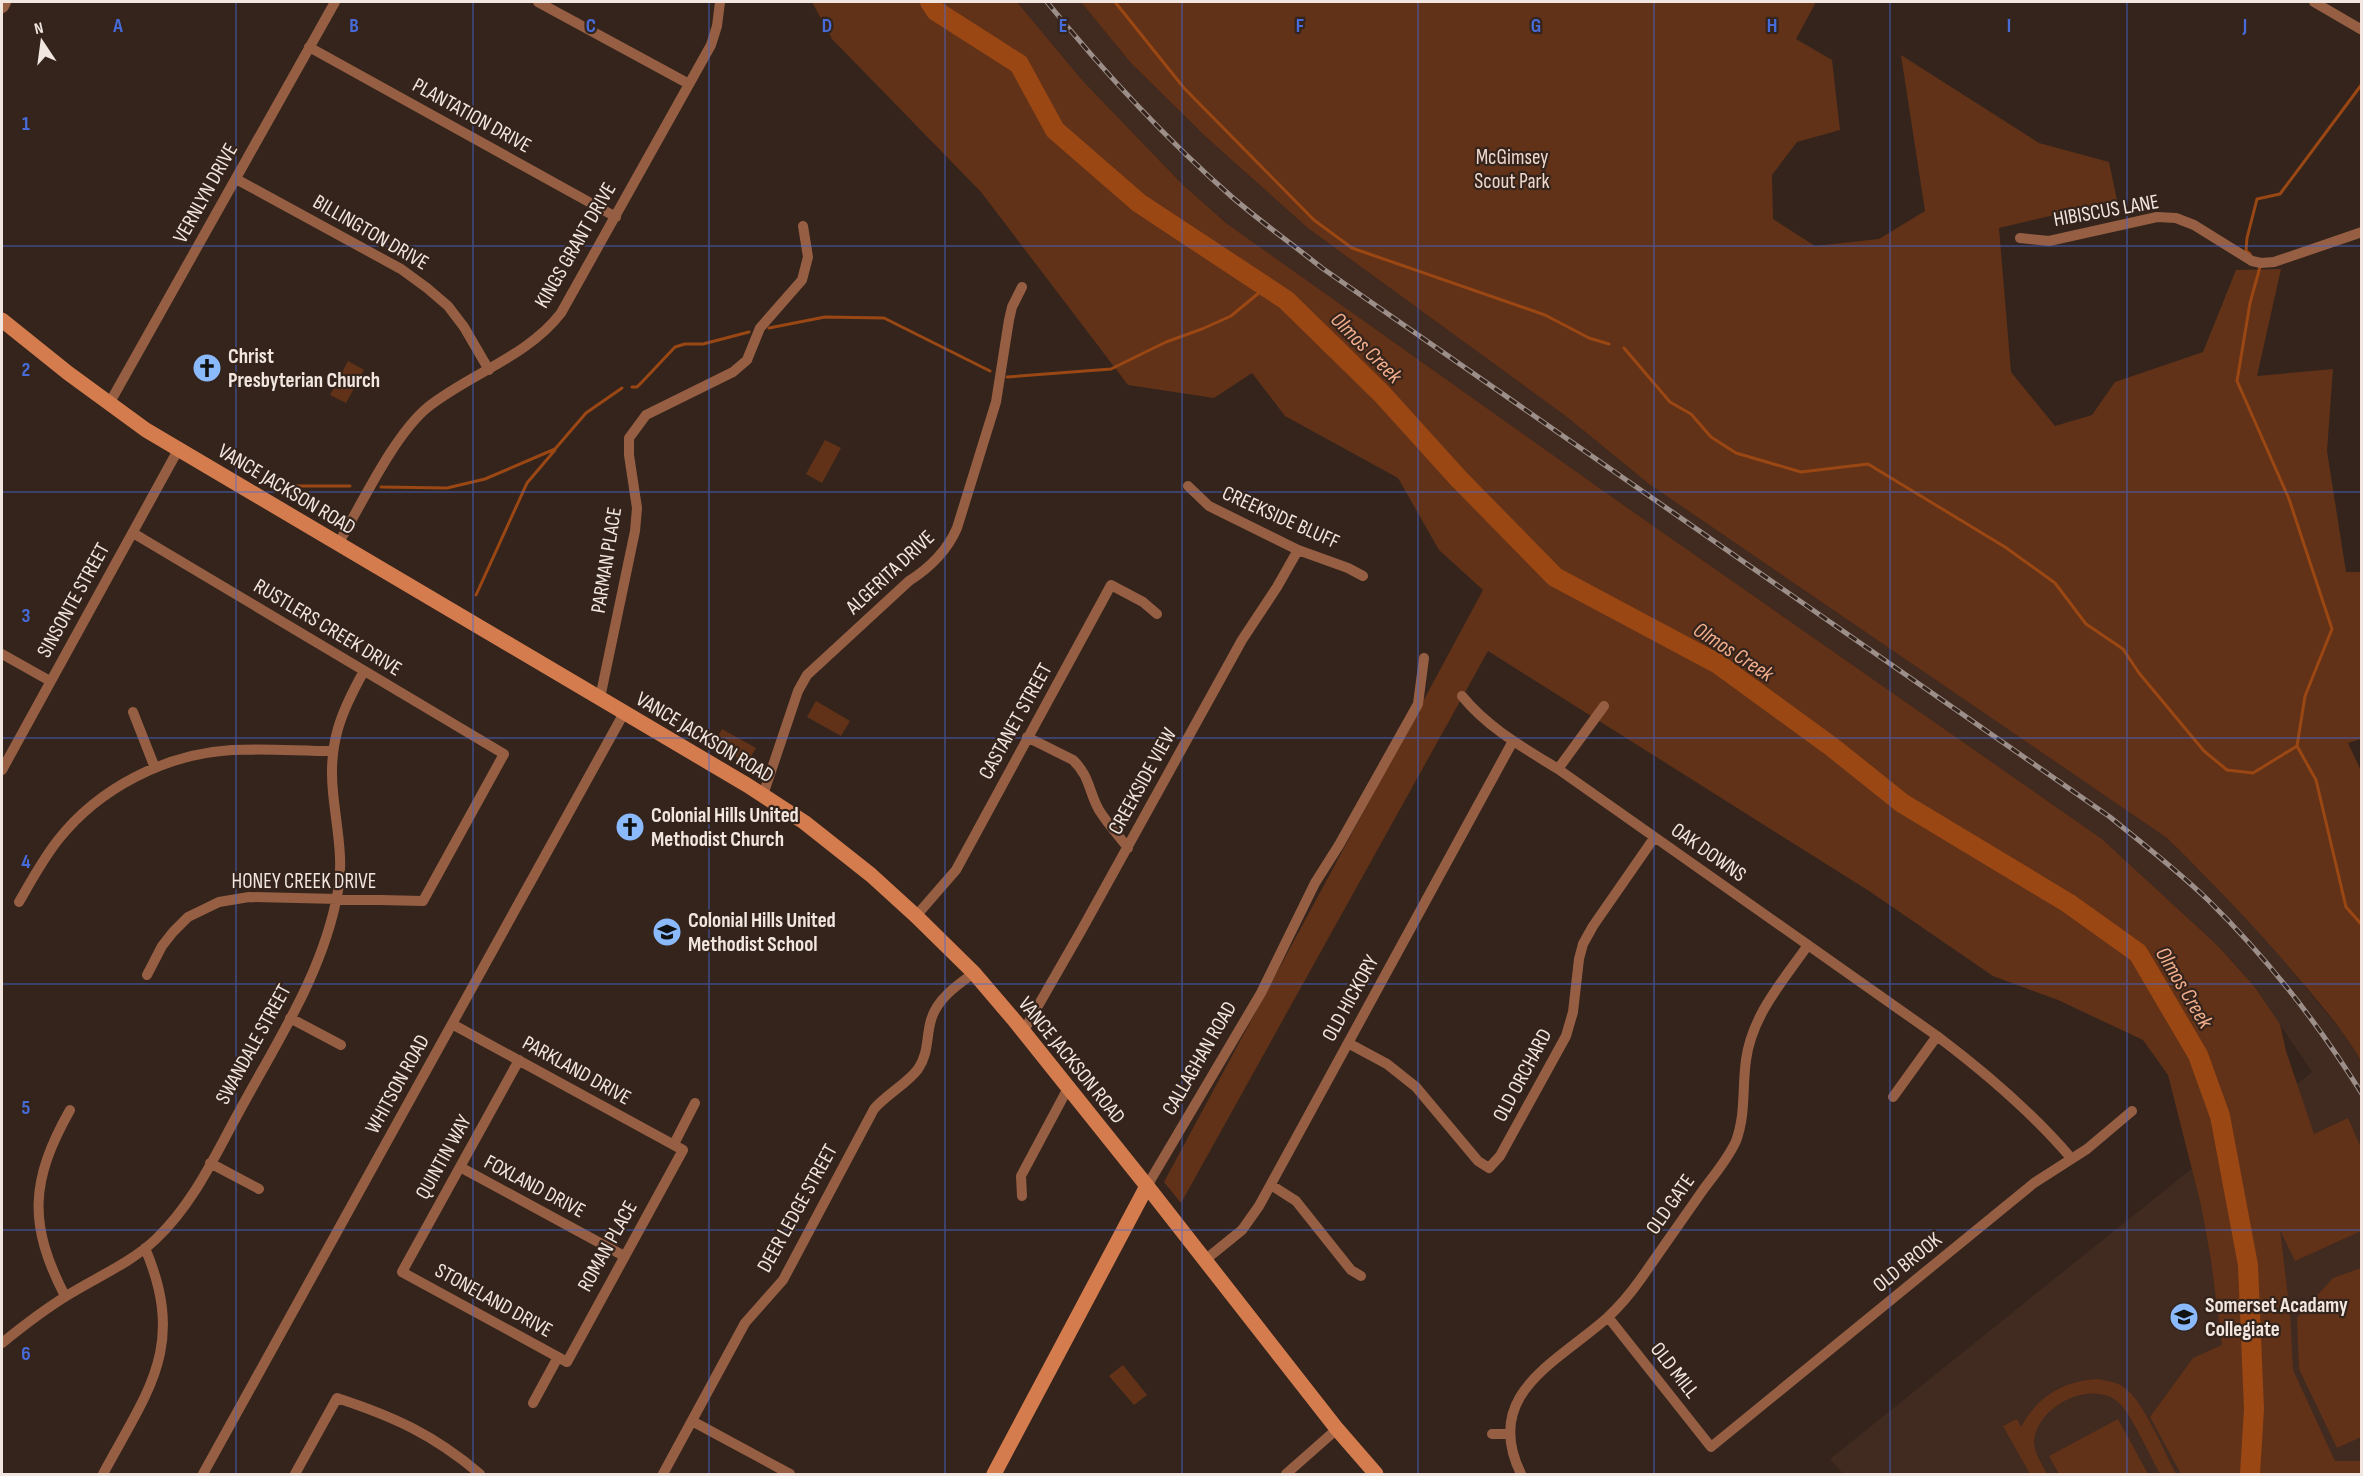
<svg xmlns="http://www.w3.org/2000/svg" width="2363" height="1476" font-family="'Sofia Sans Condensed',sans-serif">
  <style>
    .built { fill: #412a1f }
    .green { fill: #613218 }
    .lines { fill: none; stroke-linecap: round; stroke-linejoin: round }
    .stream { stroke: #9a4714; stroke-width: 3 }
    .river { stroke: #9a4714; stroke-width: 20 }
    .minor { stroke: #965f43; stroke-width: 10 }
    .tertiary { stroke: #965f43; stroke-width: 14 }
    .secondary { stroke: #d57c4e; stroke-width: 15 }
    .rail-casing { stroke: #9c8e88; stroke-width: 5 }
    .rail { stroke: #34241c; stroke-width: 3; stroke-dasharray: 9; stroke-linecap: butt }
    .grid { fill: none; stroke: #476cda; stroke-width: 1.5; stroke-opacity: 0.55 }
    .labels { text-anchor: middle; stroke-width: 4.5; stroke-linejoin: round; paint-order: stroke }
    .street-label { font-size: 21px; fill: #f1e6e0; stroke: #34241c }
    .park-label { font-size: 21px; fill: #f0d8cc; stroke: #34241c }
    .poi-label { font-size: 21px; font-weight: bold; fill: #f1e6e0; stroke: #34241c; text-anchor: start }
    .water-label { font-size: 22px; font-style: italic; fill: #f2ad8b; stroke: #34241c }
    .grid-label { font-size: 20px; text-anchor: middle; font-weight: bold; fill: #476cda; stroke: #34241c; stroke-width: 4.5; stroke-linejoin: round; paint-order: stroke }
  </style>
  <rect width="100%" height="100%" fill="#34241c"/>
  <path class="built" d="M1017,2H1081L1130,62L1205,136L1309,229L1567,417L1649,484L2167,838L2229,898L2266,939L2348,1039L2361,1061V1474H1843L1830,1459L2312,1072L2254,986L2217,945L2102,839L1619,502L1226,223L1181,183L1082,80Z"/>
  <path class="green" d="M812,2H1017L1082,80L1181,183L1226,223L1619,502L2102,839L2217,945L2254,986L2280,1024L2286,1051L2314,1134L2348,1118L2361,1148V1231L2295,1261L2280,1230L2290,1313L2293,1370L2335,1461H2361V1474H2181L2150,1417L2193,1358L2222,1345L2211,1260L2201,1205L2168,1075L2143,1040L2058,1000L1993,976L1869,891L1488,651L1181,1203L1164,1182L1483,590L1439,550L1398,478L1285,416L1252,373L1214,398L1128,385L981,192L832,39Z
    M1081,2H1816L1796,39L1832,60L1840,130L1797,142L1772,175L1773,219L1815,246L1879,239L1925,211L1901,55L2039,143L2109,162L2117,200L1999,228L2011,372L2055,426L2092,415L2115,382L2203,352L2236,270L2281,269L2257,376L2333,369L2327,451L2346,572H2361V739L2348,743L2362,773L2361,1061C2346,1034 2326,1011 2306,987C2262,934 2216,886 2167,838L1649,484L1567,417L1309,229L1205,136L1130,62Z
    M348,361L364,370L346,403L330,395Z
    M825,440L841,448L822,483L806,474Z
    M816,701L850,721L841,736L807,717Z
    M722,729L756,748L747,763L713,745Z
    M2361,1268V1437L2337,1448L2299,1369L2297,1318L2333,1278Z
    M1123,1365L1147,1395L1134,1405L1109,1376Z
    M2098,1379C2108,1381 2117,1382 2125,1388C2143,1401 2165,1453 2176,1474H2160C2151,1458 2131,1413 2119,1403C2092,1378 2037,1406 2034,1441C2034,1453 2042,1464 2047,1474H2030L2003,1426L2017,1419L2021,1427C2038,1396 2063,1381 2098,1379Z
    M2118,1419L2148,1474H2059L2049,1456Z"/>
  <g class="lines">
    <path class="stream" d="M1115,2L1184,88L1314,220L1352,248L1545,315L1589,338L1609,344
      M2250,254L2246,251L2247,238L2257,199L2280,194L2362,84
      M2260,267L2250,303L2237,381L2289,499L2332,629L2305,696L2297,746L2316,780L2346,907L2362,925
      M769,328L825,317L884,318L990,371
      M1624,348L1670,402L1691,414L1711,437L1736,453L1801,472L1868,464L2005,547L2055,583L2086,624L2123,649L2139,673L2204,751L2227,770L2253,773L2297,746
      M1007,377L1111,369L1166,342L1202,329L1231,316L1266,287
      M632,387H637L642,382L675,347L685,344H703L749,332
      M284,486H350
      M381,487L447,488L485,479L555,449L586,413L622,388
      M476,595L527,483L555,450"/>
    <path class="river" d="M930,2L936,11L1019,64L1055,130L1139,203L1286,300L1382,394L1458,478L1555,577L1718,664L1832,747L1902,803L2068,903L2138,953L2198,1055L2220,1116L2248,1265L2254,1409L2250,1474"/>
    <path class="minor" d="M538,2L689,84
      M2314,2L2362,30
      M309,47L616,217
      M236,179L401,269L427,288L448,306L464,327L489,370
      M2020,238L2049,241L2157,217L2176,218L2194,225L2252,261L2261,263L2274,262L2362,232
      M109,404L335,2
      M1188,486L1209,506L1298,550L1348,568L1363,576
      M133,533L504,754L423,901L249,897L219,902L188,917L173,932L162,946L147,975
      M338,544C362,504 393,436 428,407C471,373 527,357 561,313L711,45L717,26L720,2
      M2,654L50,681
      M1462,696C1488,728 1524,748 1558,769L1937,1036C1986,1073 2031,1111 2071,1158
      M600,698L635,531L637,508L629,455V438L646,415L733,372L747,360L760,328L802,280L808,257L803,226
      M133,712L155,768
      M1027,737L1073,760C1090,776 1089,793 1099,810C1107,823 1118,835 1128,848
      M1558,769L1604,706
      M2,770L178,450
      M763,795L798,691L807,675L909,581C931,567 947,551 957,528L996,402L1009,320L1012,307L1022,287
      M19,902C31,881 43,859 58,840C99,788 165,754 232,750C265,748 299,751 333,751
      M916,916L956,870L1111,585L1143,602L1157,614
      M290,1018L341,1045
      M452,1024L683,1150L567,1362L402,1272L519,1060
      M1023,1032L1081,931L1242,640L1277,587L1298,550
      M1348,1043L1387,1064L1416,1087L1478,1161L1489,1168L1500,1156L1566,1036L1573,1012L1579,959L1583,944L1593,926L1654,838
      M1893,1097L1937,1036
      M674,1144L695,1103
      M210,1163L259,1189
      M460,1167L624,1256
      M1271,1185L1296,1201L1351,1270L1361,1276
      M1147,1186L1261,993L1315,883L1339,845L1418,704L1424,658
      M1022,1196L1021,1176L1068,1088
      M1205,1260L1242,1230L1259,1206L1513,741
      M65,1296C28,1224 30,1181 70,1110
      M1608,1317L1711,1447L2034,1183L2087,1149L2132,1111
      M2,1343C23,1326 45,1309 68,1295C97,1277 132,1262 156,1239C194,1203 215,1155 240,1110C278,1040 324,971 338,891C344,858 336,825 333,792C328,743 341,712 364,671
      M533,1403L558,1357
      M692,1421L790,1474
      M1492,1434H1509
      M103,1474C148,1390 187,1347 145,1248
      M203,1474L624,713
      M295,1474L337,1398C395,1417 434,1435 480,1474
      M663,1474L745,1323L783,1280L874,1109C887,1094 908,1083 918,1069C929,1053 926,1037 931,1020C937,999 957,985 974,973
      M1286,1474L1337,1429
      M1521,1474C1482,1394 1556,1363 1607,1318C1620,1306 1630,1294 1640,1280C1661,1250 1682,1220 1703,1190C1714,1175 1728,1159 1736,1141C1746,1114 1742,1088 1746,1060C1752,1015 1783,981 1808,945"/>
    <path class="tertiary" d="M2,6L4,2"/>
    <path class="secondary" d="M2,320L68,373L146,430L747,785L804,822L871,875L916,916L974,973L1015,1021L1147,1186L1337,1429L1376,1474
      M994,1474L1147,1186"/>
    <g class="rail-casing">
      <path id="rail" d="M1047,2C1103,71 1165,138 1232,197C1261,222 1292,244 1322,268L2110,817C2143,844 2177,870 2208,900C2267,958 2318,1023 2362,1094"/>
    </g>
    <use href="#rail" class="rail"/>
  </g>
  <path class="grid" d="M236,2V1474M473,2V1474M709,2V1474M945,2V1474M1182,2V1474M1418,2V1474M1654,2V1474M1890,2V1474M2127,2V1474M2,246H2362M2,492H2362M2,738H2362M2,984H2362M2,1230H2362"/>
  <defs>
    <g id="church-disc" transform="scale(1.5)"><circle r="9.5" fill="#8bbafc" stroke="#34241c"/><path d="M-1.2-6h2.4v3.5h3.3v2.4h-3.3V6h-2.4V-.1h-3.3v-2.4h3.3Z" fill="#111"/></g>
    <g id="school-disc" transform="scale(1.5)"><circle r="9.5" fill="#8bbafc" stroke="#34241c"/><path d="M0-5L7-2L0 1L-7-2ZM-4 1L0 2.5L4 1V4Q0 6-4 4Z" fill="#111"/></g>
  </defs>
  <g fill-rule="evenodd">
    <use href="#church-disc" x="207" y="368"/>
    <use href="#church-disc" x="630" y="827"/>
    <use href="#school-disc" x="667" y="932"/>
    <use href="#school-disc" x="2184" y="1317"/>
  </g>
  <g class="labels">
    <g class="street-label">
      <text transform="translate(472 115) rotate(29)" y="7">PLANTATION DRIVE</text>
      <text transform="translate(205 193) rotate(-61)" y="7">VERNLYN DRIVE</text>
      <text transform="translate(2106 210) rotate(-10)" y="7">HIBISCUS LANE</text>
      <text transform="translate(371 232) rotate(30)" y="7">BILLINGTON DRIVE</text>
      <text transform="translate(575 245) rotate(-60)" y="7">KINGS GRANT DRIVE</text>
      <text transform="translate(287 489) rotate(31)" y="7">VANCE JACKSON ROAD</text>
      <text transform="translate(1281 517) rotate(24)" y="7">CREEKSIDE BLUFF</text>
      <text transform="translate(606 560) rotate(-81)" y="7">PARMAN PLACE</text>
      <text transform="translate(890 572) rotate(-43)" y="7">ALGERITA DRIVE</text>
      <text transform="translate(73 600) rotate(-61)" y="7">SINSONTE STREET</text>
      <text transform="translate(328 627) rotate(31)" y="7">RUSTLERS CREEK DRIVE</text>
      <text transform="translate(1015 721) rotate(-61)" y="7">CASTANET STREET</text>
      <text transform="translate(705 737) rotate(31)" y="7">VANCE JACKSON ROAD</text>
      <text transform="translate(1142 781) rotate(-61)" y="7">CREEKSIDE VIEW</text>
      <text transform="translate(1709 852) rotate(35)" y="7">OAK DOWNS</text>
      <text x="304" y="888">HONEY CREEK DRIVE</text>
      <text transform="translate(1350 998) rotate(-61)" y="7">OLD HICKORY</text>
      <text transform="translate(253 1044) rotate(-61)" y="7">SWANDALE STREET</text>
      <text transform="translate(1199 1058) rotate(-60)" y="7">CALLAGHAN ROAD</text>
      <text transform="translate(1072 1060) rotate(51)" y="7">VANCE JACKSON ROAD</text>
      <text transform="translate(577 1070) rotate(29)" y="7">PARKLAND DRIVE</text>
      <text transform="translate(1522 1075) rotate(-62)" y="7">OLD ORCHARD</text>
      <text transform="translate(397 1084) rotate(-61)" y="7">WHITSON ROAD</text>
      <text transform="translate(443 1157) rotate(-61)" y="7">QUINTIN WAY</text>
      <text transform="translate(535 1186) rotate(28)" y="7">FOXLAND DRIVE</text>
      <text transform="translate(1670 1204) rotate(-55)" y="7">OLD GATE</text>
      <text transform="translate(797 1208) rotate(-61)" y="7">DEER LEDGE STREET</text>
      <text transform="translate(607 1246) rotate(-61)" y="7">ROMAN PLACE</text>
      <text transform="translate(1907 1262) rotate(-39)" y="7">OLD BROOK</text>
      <text transform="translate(494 1300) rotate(29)" y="7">STONELAND DRIVE</text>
      <text transform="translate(1675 1370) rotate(52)" y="7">OLD MILL</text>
    </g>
    <g class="park-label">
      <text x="1512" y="164">McGimsey<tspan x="1512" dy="24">Scout Park</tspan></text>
    </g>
    <g class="poi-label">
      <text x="228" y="363">Christ<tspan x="228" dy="24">Presbyterian Church</tspan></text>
      <text x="651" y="822">Colonial Hills United<tspan x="651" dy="24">Methodist Church</tspan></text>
      <text x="688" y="927">Colonial Hills United<tspan x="688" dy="24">Methodist School</tspan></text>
      <text x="2205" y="1312">Somerset Acadamy<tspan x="2205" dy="24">Collegiate</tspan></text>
    </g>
    <g class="water-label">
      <text transform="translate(1367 347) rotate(45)" y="8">Olmos Creek</text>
      <text transform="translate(1734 651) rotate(33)" y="8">Olmos Creek</text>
      <text transform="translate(2185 987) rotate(59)" y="8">Olmos Creek</text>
    </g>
  </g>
  <g class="grid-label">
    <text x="118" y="32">A</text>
    <text x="354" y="32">B</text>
    <text x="591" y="32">C</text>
    <text x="827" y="32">D</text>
    <text x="1063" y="32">E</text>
    <text x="1300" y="32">F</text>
    <text x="1536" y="32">G</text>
    <text x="1772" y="32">H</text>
    <text x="2009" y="32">I</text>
    <text x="2245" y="32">J</text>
    <text x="26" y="130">1</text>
    <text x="26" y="376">2</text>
    <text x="26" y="622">3</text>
    <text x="26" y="868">4</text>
    <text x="26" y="1114">5</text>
    <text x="26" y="1360">6</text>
  </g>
  <rect width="2363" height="1476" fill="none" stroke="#f1e6e0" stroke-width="6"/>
  <g transform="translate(42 42) rotate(347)" stroke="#34241c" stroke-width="4.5" paint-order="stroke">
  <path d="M0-4.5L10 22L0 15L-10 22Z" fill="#f1e6e0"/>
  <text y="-9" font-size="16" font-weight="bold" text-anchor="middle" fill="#f1e6e0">N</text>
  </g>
</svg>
